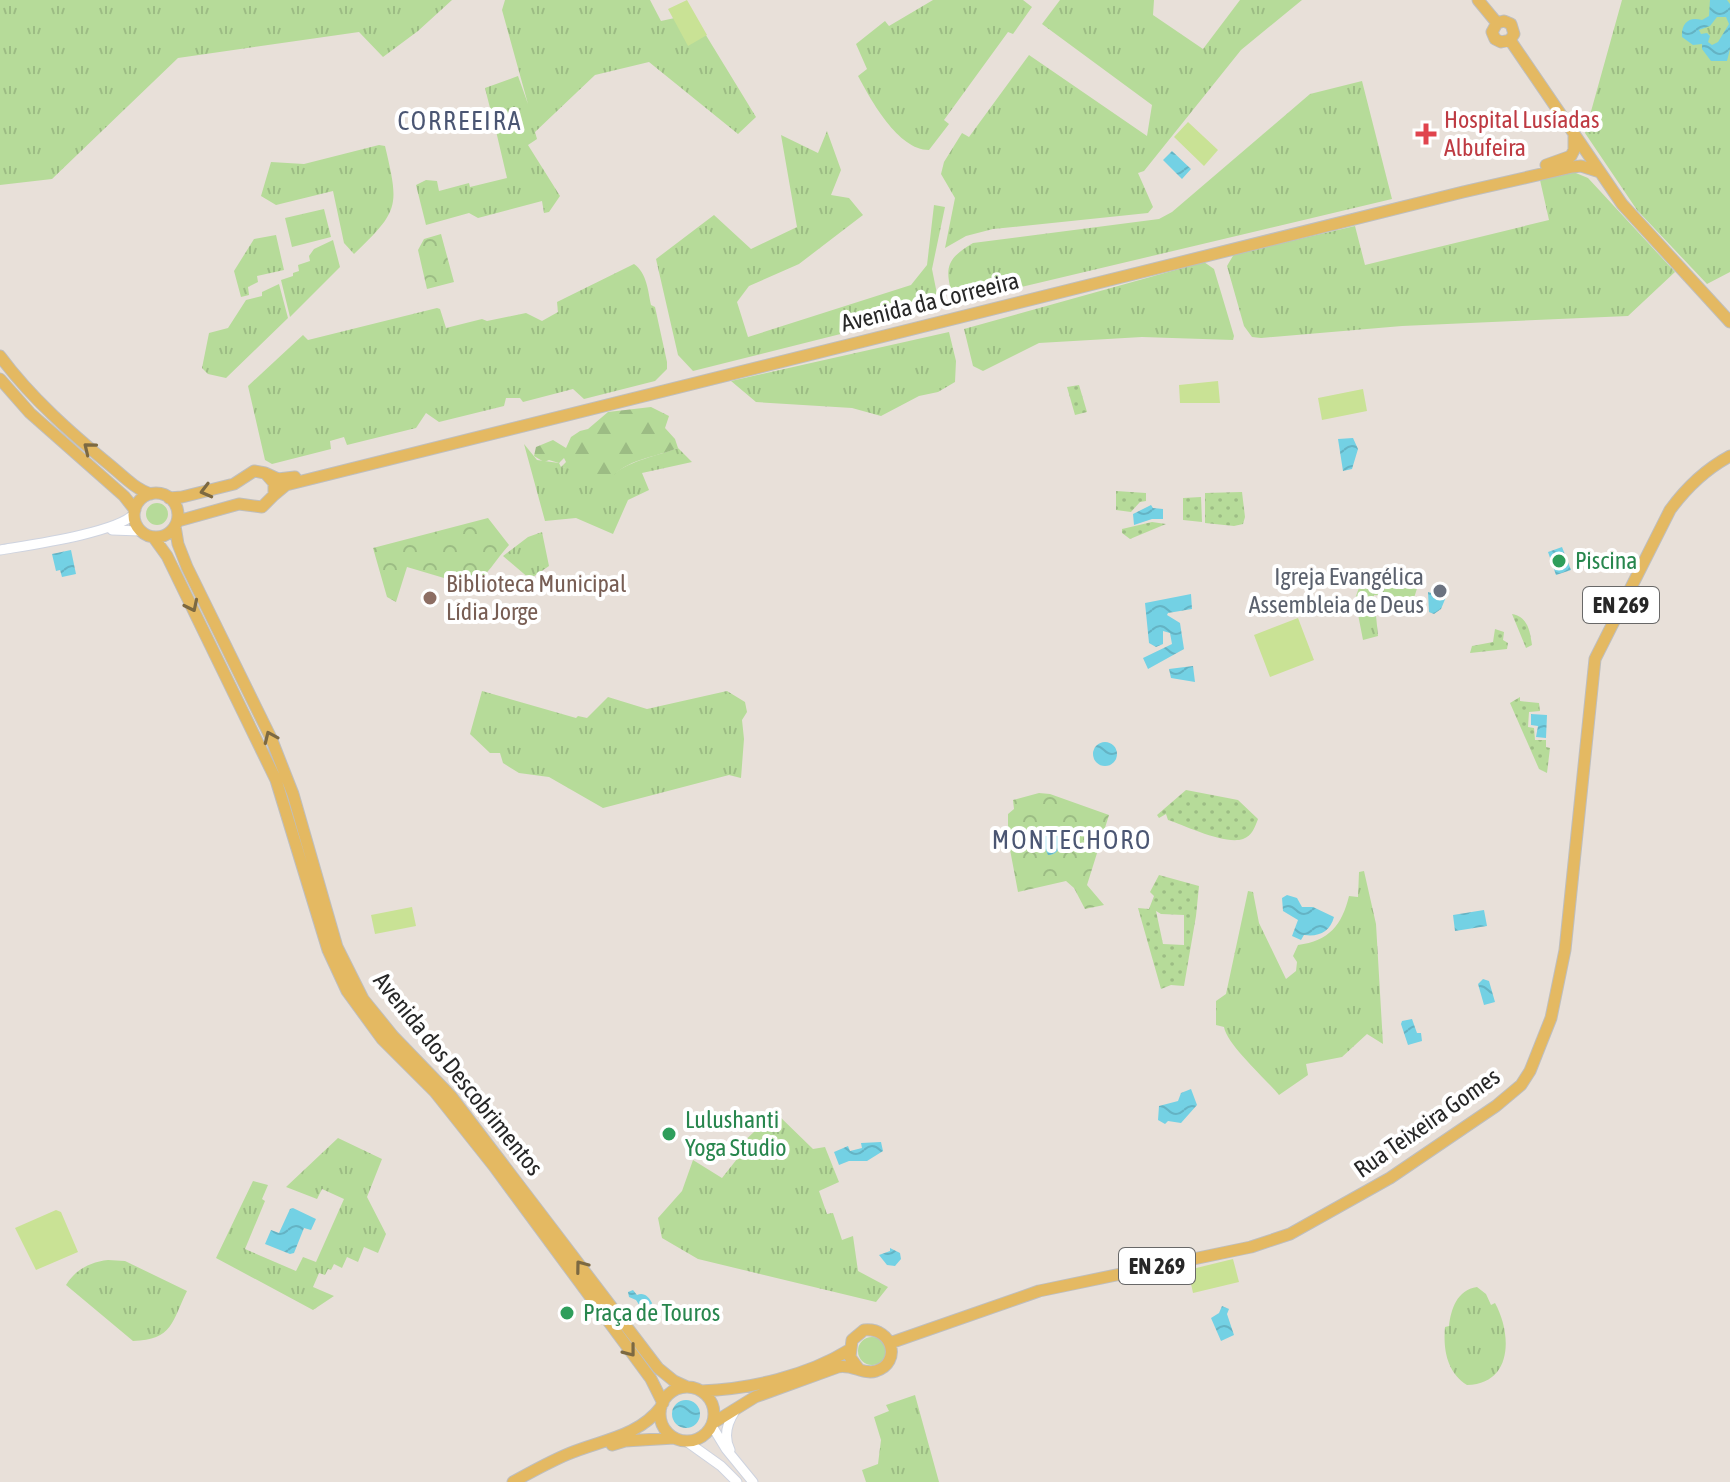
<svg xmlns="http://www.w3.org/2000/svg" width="1730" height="1482" font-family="'Asap Condensed',sans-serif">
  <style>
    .grass { fill: url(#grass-tufts) }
    .forest { fill: url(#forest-firs) }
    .park { fill: url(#park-crowns) }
    .garden { fill: url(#garden-dots); fill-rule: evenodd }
    .pitch { fill: #c9e295 }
    .water { fill: url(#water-waves); fill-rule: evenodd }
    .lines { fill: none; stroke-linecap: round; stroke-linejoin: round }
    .minor-casing { stroke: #ced3df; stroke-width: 11 }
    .major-casing { stroke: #bebebe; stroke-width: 13 }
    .minor { stroke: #fff; stroke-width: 9 }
    .major { stroke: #e4b962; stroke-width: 11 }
    .oneway { stroke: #7c6942 }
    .health-dot { fill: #e0444e; stroke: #fff; stroke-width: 3 }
    .leisure-dot { fill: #2e9e5b; stroke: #fff; stroke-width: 3 }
    .worship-dot { fill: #6b7280; stroke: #fff; stroke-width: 3 }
    .education-dot { fill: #8d6e63; stroke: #fff; stroke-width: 3 }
    .labels { text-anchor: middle; stroke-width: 8; stroke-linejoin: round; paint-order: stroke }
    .shield { fill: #fff; stroke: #686868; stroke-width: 2 }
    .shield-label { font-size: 22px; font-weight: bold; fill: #272727 }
    .health-label { font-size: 24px; fill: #be3a42; stroke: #fff; text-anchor: start }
    .street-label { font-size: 24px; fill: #272727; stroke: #fff }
    .leisure-label { font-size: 24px; fill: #27864d; stroke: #fff; text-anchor: start }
    .worship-label { font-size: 24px; fill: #5b616d; stroke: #fff; text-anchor: end }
    .education-label { font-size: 24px; fill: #785e54; stroke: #fff; text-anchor: start }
    .neighbourhood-label { font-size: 26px; letter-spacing: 2px; fill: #4b5673; stroke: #fff }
  </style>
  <defs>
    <pattern id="grass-tufts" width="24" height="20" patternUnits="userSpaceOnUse" patternTransform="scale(2)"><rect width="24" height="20" fill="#b6db99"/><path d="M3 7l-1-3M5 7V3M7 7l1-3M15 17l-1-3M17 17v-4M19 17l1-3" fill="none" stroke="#9cbc84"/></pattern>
    <pattern id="forest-firs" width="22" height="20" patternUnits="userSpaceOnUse" patternTransform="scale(2)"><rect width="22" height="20" fill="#b6db99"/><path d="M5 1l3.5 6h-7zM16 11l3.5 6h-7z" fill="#9cbc84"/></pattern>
    <pattern id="park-crowns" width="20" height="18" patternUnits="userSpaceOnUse" patternTransform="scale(2)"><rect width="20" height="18" fill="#b6db99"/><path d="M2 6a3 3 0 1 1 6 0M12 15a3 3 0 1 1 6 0" fill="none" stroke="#9cbc84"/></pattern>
    <pattern id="garden-dots" width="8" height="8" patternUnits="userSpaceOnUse" patternTransform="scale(2)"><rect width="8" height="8" fill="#b6db99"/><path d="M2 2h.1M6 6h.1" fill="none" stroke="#9cbc84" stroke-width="1.8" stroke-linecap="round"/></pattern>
    <pattern id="water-waves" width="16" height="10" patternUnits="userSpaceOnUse" patternTransform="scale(2)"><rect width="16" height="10" fill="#73d1e4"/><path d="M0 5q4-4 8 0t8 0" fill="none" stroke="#64b3c4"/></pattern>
  </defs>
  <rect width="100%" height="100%" fill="#e8e0d9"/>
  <path class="grass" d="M0,0H452L418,31L383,57L359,32L178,58L52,179L0,185Z
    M505,0H650L661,21L693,14L756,117L738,134L649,62L595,75L535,132L537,139L528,145L560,196L549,212L544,213L542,201L478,218L469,213L426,225L416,185L426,180L437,181L439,191L469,183L470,187L507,178L496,131L490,132L486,115L491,112L485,88L518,76L528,104L502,10Z
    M933,0H1023L1032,7L1013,34L1008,32L944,120L949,124L929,150C898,150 871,100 858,76L867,69L856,44L885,21L889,26Z
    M1060,0H1154L1153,15L1203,49L1240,0H1302L1241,50L1144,171L1138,173L1153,207L1148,213L993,229L966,236L945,248L955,198L941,174L944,162L962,133L969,137L1029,55L1147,136L1152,105L1042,24Z
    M1622,0H1730V272L1707,284L1637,210L1585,133Z
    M1362,81L1392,199L954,303C946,271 942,261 973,243L1159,219L1172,212L1310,94Z
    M827,131L841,170L831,195L849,198L863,215L799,264L749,286L737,302L748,337L911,285L927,265L934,205L945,207L932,269L940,309L693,371L678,355L656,259L714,215L751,249L797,227L781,135L818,153Z
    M379,145L385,146C399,206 400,210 354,254L344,243L333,191L276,205L261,196L271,162L304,164Z
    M1571,171L1588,178L1675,272L1628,316L1402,326L1261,338L1252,337L1244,326L1227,266L1234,254L1355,226L1365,265L1549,220L1540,180Z
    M324,209L331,237L292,247L285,218Z
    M276,235L284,270L257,276L258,282L248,287L249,295L241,297L234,271L254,239Z
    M333,240L340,267L290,317L281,280L293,276V273L299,271L298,265L310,261L309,256L314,249Z
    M1204,262L1214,269L1234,336L1233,340L1142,337L1039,343L983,371L973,366L964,329Z
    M634,264C647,273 648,291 651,305L655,307L667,362V369L655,381L584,399L573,389L523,402L520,398H506L504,406L439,422L426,413L416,428L347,445L344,437L330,441L331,449L272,464L265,460L248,386L303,335L308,340L437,308L440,309L446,328L482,319L487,321L526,313L542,321L558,312L557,302Z
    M279,284L288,318L226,378L208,374L202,368L209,333L228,328L246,300L262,296V292Z
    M949,332L956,361L955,382L938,392L919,396L881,416L852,408L756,402L731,381Z
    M524,444L537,460L559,463L561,467L612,475C634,459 654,457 678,448L692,462L642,473L649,490L628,500L613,534L576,518L545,521Z
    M146 514a11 11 0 1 1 22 0a11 11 0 1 1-22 0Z
    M542,532L549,566L530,579L503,556L528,537Z
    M1397,577L1420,579L1414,598L1374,595L1378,636L1363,640L1355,599L1361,582L1392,583Z
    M482,691L576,718L578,716L587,718L608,697L647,709L727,691L745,702L747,712L742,720L744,739L741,778L729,775L603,808L549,777L519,773L503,763L500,753H490L470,734Z
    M1364,871L1376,924L1383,1044L1367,1034L1342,1057L1306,1064L1308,1075L1279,1095C1266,1079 1227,1045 1224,1027L1216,1025V1001L1226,994L1248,891L1253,892L1259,923L1286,979L1296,971L1297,962L1293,956L1298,945C1329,941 1342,925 1349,896L1358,897L1359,872Z
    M775,1112L813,1149L825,1147L839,1182L819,1191L827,1214L833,1213L842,1240L853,1236L858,1271L888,1287L876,1302L698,1259L662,1238L658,1218L682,1191L693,1160L722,1178L737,1159L738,1147Z
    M338,1138L382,1159L367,1197L386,1234L378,1253L364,1247L358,1262L347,1257L342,1268L334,1264L331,1270L328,1269L325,1275L319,1273L313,1287L334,1296L313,1310L216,1258L253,1181L268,1185L262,1199L265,1201L245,1249L296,1271L303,1257L316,1262L344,1199L322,1189L317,1199L286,1187Z
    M108,1260L125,1261L187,1291C172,1321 173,1340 133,1341L66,1285C75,1270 90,1262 108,1260Z
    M1477,1287L1486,1294L1491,1305L1495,1303C1512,1334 1513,1384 1467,1385C1447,1372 1443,1350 1445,1327L1449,1326C1451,1309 1457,1290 1477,1287Z
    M858 1351a14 14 0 1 1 28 0a14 14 0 1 1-28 0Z
    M915,1395L939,1482H866L862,1470L878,1464L881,1440L874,1417L889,1411L886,1405Z"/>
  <path class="forest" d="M651,407L669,416L665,428L675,439L678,448C644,461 627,457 601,488L584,472L561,467L566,462L564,458L559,463L549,460L544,462L534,456L536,447L553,440L566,448L571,437L580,431L588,429L608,412Z"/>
  <path class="park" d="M441,234L454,282L427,289L418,250L424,239Z
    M488,518L509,545C496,559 487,577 471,586L407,567L396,602L387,597L373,548Z
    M1039,793L1050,794L1109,815L1087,885L1104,905L1085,909L1074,888L1066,881L1018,892L1008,839V814L1014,809L1013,800Z"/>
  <path class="garden" d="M1079,385L1087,412L1075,415L1067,387Z
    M1116,491L1146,493V501L1140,502L1131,512L1116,510Z
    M1242,492L1245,517L1243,524L1234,526L1205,523V493Z
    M1201,497L1202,522L1183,520V498Z
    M1152,522L1166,524L1130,539L1122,533V529Z
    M1512,614C1528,617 1530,631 1532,645L1526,648Z
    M1495,629L1504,632L1503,640L1508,643L1507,649L1470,653L1472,646L1493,642Z
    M1520,697V701L1539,703L1540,711L1529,712L1528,727L1534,728L1535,740H1546V747L1550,748L1547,773L1539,769L1510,703Z
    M1186,790L1238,800L1258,819C1255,827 1252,836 1243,839C1225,845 1186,826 1168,820L1166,814L1159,818L1157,815Z
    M1159,875L1199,886L1196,916L1184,986L1171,985L1161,989L1138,908L1149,909L1154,896L1150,892ZM1156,911L1161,914L1184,915V945L1163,944Z"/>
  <path class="pitch" d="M687,0L707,35L688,46L668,9Z
    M1188,122L1218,150L1204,166L1174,137Z
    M1218,381L1220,403H1180L1179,385Z
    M1363,389L1367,411L1322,420L1318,398Z
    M1298,618L1314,660L1270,677L1254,635Z
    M412,907L416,926L375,934L371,915Z
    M56,1210L61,1212L78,1252L36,1270L15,1228Z
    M1233,1259L1239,1282L1193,1293L1188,1270Z"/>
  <path class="water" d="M1710,0H1727L1730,4V49L1727,61H1711L1702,49V44L1693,45L1682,37C1681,23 1689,16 1702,20L1709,16ZM1717,17H1726L1729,24L1718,42L1712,45L1708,42L1710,36L1707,33L1701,34L1699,30L1710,26Z
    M1172,151L1191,169L1182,179L1163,160Z
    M1353,438L1358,449L1352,469L1343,471L1338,439Z
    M1151,505L1153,508L1163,509V519H1152L1134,525L1133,514Z
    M1562,547L1571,570L1556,575L1548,552Z
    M71,550L76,574L62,577L60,570L56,571L52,554Z
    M1428,592L1446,597L1441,609L1434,614L1429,612Z
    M1191,594L1192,609L1168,613L1167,615L1180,623L1184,649L1148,669L1143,658L1172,644L1170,633L1163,631V644L1156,647L1149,643L1145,603Z
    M1193,666L1195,682L1171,678L1169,669Z
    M1531,714L1547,715L1546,738L1536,737L1538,726L1531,725Z
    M1093 754a12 12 0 1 1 24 0a12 12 0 1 1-24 0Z
    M1055,831L1066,836C1065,844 1056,856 1048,855L1044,846L1035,845L1032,839L1038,833L1042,835Z
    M1287,895L1297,898L1302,907H1313L1334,917C1330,932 1319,937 1304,935L1301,940L1292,936L1298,920L1283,911L1282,898Z
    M1484,910L1487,926L1455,931L1453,915Z
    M1483,979L1489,981L1495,1002L1484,1005L1478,984Z
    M1412,1019L1417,1033H1421L1422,1041L1408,1045L1401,1024L1402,1021Z
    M1191,1089L1197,1105L1181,1123L1168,1121L1165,1124L1158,1120L1159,1106L1178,1101L1181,1093Z
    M881,1142L883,1151L867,1161H849L839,1165L834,1152L848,1146L850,1151L862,1148L861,1143Z
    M293,1208L316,1219L311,1230L304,1228L294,1253L290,1254L265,1244L271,1230L279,1233L290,1209Z
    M890,1248L900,1253L901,1259L895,1266L887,1265L879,1255L890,1251Z
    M633,1290L637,1295C644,1292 649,1297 652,1303L650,1309L643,1311L636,1300L629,1297L628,1292Z
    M1222,1306L1229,1309L1227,1314L1234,1335L1221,1341L1211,1318L1219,1313Z
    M672 1414a14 14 0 1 1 28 0a14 14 0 1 1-28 0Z"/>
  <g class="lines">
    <g class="minor-casing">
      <path id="minor" d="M112,530L140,531
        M0,550C29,545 116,533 134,514
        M712,1426L726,1449L753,1482
        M686,1441L721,1466L737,1482
        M730,1450C723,1436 727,1423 735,1411"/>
    </g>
    <g class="major-casing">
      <path id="major" d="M1478,0L1497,23
        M1497,23L1504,21L1511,24L1514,34L1510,40
        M1497,23L1492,32L1495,39L1501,42L1510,40
        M1510,40L1622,204L1730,322
        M1546,165L1571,156L1574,150V137
        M0,356C31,398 71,433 111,466C123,476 135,489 151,494
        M0,379L30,413L124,496L135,510
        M265,473L278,479L295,477
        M134 515a22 22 0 1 1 44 0a22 22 0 1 1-44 0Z
        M274,495L286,485L1463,192L1572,167L1581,166L1600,172
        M169,498L182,497L234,484L254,471L265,473L274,483V495L262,507L239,504L178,521
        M175,526L178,544L187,567L271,738L293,794L337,947L363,999L393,1036L451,1096L658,1368L674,1381L687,1387
        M154,538L167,556L276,780L328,950L347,991L382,1039L435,1092L493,1165L651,1379L663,1403
        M890,1343L1039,1291L1251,1247L1290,1234L1390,1178L1496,1106L1521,1085L1530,1071L1551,1018L1565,950L1595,659L1670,510C1686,488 1706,469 1730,456
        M660 1414a27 27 0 1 1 54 0a27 27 0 1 1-54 0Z
        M701,1391C750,1389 807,1376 849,1350
        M713,1423L755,1397L838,1367C852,1364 864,1375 876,1371C902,1363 893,1327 864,1330L852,1340L850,1357L858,1368
        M612,1445L625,1441L674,1438
        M513,1482C531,1472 549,1462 568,1454C601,1440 638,1437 661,1407"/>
    </g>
    <use href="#minor" class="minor"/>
    <use href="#major" class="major"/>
  </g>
  <defs><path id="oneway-chevron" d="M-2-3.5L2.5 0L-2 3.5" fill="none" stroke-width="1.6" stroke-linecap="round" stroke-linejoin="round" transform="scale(2)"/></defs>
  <g class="oneway">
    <use href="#oneway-chevron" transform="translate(89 448) rotate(-141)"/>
    <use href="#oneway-chevron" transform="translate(206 491) rotate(165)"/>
    <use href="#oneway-chevron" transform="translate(192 606) rotate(64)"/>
    <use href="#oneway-chevron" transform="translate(270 737) rotate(-114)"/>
    <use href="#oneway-chevron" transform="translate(581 1266) rotate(-127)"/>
    <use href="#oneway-chevron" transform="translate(630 1351) rotate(52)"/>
  </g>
  <path class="health-dot" d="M1422 122h8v8h8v8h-8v8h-8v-8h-8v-8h8z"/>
  <g class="leisure-dot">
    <circle cx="1559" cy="561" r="8"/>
    <circle cx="669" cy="1134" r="8"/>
    <circle cx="567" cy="1313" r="8"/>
  </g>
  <circle class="worship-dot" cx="1440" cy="591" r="8"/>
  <circle class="education-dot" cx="430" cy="598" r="8"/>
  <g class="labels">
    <g class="shield">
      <rect x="1583" y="587" width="76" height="36" rx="6"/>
      <rect x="1119" y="1248" width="76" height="36" rx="6"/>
    </g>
    <g class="shield-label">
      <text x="1621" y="613">EN 269</text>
      <text x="1157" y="1274">EN 269</text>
    </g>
    <g class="health-label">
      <text x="1444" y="128">Hospital Lusíadas<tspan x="1444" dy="28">Albufeira</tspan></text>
    </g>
    <g class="street-label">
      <text transform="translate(930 302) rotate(-14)" y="8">Avenida da Correeira</text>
      <text transform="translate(458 1074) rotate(51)" y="8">Avenida dos Descobrimentos</text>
      <text transform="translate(1427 1123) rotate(-35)" y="8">Rua Teixeira Gomes</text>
    </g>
    <g class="leisure-label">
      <text x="1575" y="569">Piscina</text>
      <text x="685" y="1128">Lulushanti<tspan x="685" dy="28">Yoga Studio</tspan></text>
      <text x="583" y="1321">Praça de Touros</text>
    </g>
    <g class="worship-label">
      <text x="1424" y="585">Igreja Evangélica<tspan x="1424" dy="28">Assembleia de Deus</tspan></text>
    </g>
    <g class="education-label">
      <text x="446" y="592">Biblioteca Municipal<tspan x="446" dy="28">Lídia Jorge</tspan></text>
    </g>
    <g class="neighbourhood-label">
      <text x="460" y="130">CORREEIRA</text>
      <text x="1072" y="849">MONTECHORO</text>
    </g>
  </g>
</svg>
